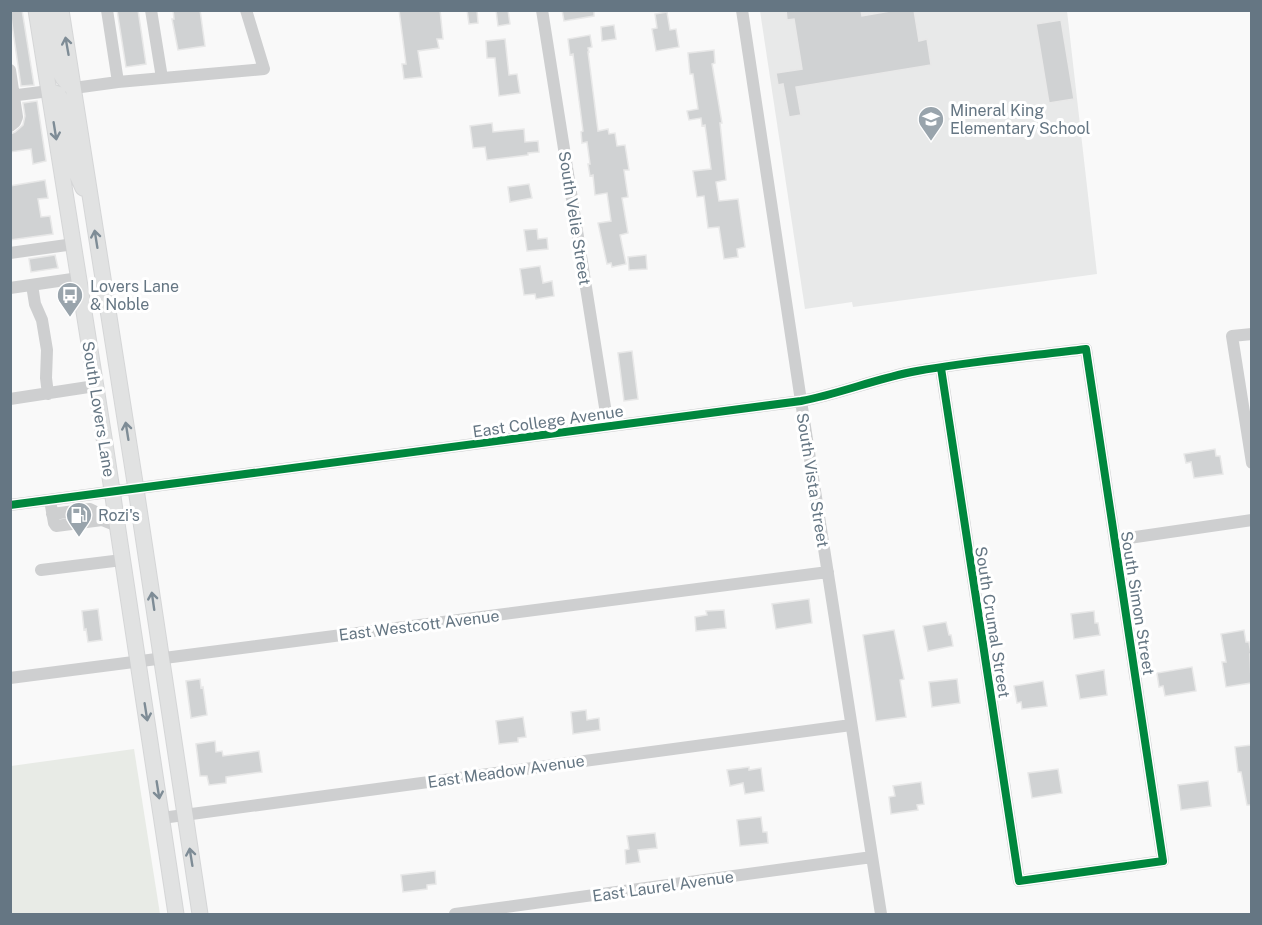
<svg xmlns="http://www.w3.org/2000/svg" width="1262" height="925" font-family="'Public Sans',sans-serif">
  <style>
    .built { fill: #e8e9e9 }
    .green { fill: #e8ebe6 }
    .building { fill: #d0d2d3; stroke: #e8e8e8; stroke-width: 1.5 }
    .lines { fill: none; stroke-linecap: round; stroke-linejoin: round }
    .major-casing { stroke: #d5d6d7; stroke-width: 17 }
    .minor { stroke: #cecfd0; stroke-width: 12 }
    .major { stroke: #e1e2e2; stroke-width: 15 }
    .cycleway-casing { stroke: #fff; stroke-width: 11 }
    .cycleway { stroke: #00873e; stroke-width: 8 }
    .oneway { stroke: #7e8c96 }
    .labels { text-anchor: middle; stroke-width: 6; stroke-linejoin: round; paint-order: stroke }
    .poi-label { font-size: 16px; fill: #657683; stroke: #fff; text-anchor: start }
    .street-label { font-size: 16px; fill: #657683; stroke: #fff }
  </style>
  <rect width="100%" height="100%" fill="#f9f9f9"/>
  <path class="built" d="M760,11H1067L1097,274L853,307L852,302L805,309Z"/>
  <path class="green" d="M134,749L160,914H11V766Z"/>
  <path class="building" d="M10,10H22L34,85L21,86Z
    M117,10H138L146,64L126,67Z
    M173,10H200L205,46L178,50L172,19H174Z
    M399,10H440L443,39H437L439,48L418,51L422,77L404,79L402,64H406Z
    M467,10H477L478,23L469,24Z
    M496,10H508L510,24L498,26Z
    M562,10H594V16L564,21Z
    M786,10H861L862,16L896,10H914L919,41L927,39L931,65L796,87L801,115L789,117L783,84L778,85L776,73L802,69L794,19L787,20Z
    M667,12L670,30L676,29L679,47L656,51L652,29L657,28L655,14Z
    M1061,20L1074,99L1049,103L1036,24Z
    M614,25L616,39L602,41L601,27Z
    M590,35L592,47L588,48L589,52H588L598,131L608,129L609,134L615,133L617,146L625,145L629,170H624L628,197L622,198L628,233L620,235L626,264L612,267L611,263L607,264L598,223L611,221L607,193L595,195L593,175L590,176L588,164H590L587,142L582,143L581,132L583,131L573,54L570,55L568,39Z
    M505,39L509,75L517,74L520,93L499,96L495,58H487L486,41Z
    M714,50L715,63L712,64L722,123H720L726,180L716,182L719,201L738,199L745,247L737,249L738,257L724,259L719,227L708,228L704,196L697,197L693,171L711,169L705,125L702,126L701,118L689,120L687,111L698,109L693,74H690L688,53Z
    M37,101L46,161L33,164L31,149L10,152V134L15,132L23,125L25,116L23,103Z
    M492,123L493,132L524,129L525,142L538,141L539,152L528,153V155L487,160L485,147L473,148L470,126Z
    M45,180L48,198L38,199L41,217L50,216L53,234L10,240V186Z
    M529,184L532,198L510,202L508,187Z
    M537,229L538,239L547,238L548,249L527,251L524,230Z
    M55,255L58,268L31,272L29,259Z
    M646,255L647,269L629,270L628,257Z
    M540,266L543,283L552,281L554,296L536,299L535,294L524,295L520,269Z
    M632,351L638,399L624,401L618,353Z
    M1215,449L1216,456H1220L1223,474L1194,478L1191,462L1186,463L1184,454Z
    M809,599L812,623L776,629L772,604Z
    M98,609L102,640L88,642L86,629L84,630L82,611Z
    M724,610L726,628L696,631L695,617L707,615L706,611Z
    M1094,611L1095,623H1098L1100,635L1074,639L1071,614Z
    M946,622L949,635H951L953,646L928,651L923,626Z
    M894,630L904,679L900,680L906,717L876,721L863,635Z
    M1244,630L1246,642H1249L1251,654H1250L1251,683L1226,687L1222,662H1226L1221,634Z
    M1192,667L1196,691L1165,696L1163,686L1159,687L1157,673Z
    M1104,670L1107,695L1080,699L1076,675Z
    M200,679L201,688L203,687L207,715L191,718L186,681Z
    M957,679L960,703L932,707L929,682Z
    M1043,681L1047,706L1022,709L1021,702L1017,703L1014,686Z
    M586,710L587,720L599,718L600,730L573,734L571,712Z
    M523,717L526,737L518,738V742L499,744L496,721Z
    M215,741L216,752L222,751L223,756L259,751L262,772L226,777V783L209,785L207,776H200L196,744Z
    M1251,745V805H1247L1241,772H1238L1235,747Z
    M749,767V770L761,768L764,791L745,794L743,783L730,786L727,770Z
    M1058,769L1062,793L1032,798L1028,773Z
    M1208,781L1211,806L1181,810L1178,785Z
    M921,782L924,804L917,805L918,810L891,814L889,797L895,796L893,786Z
    M761,817L763,832H767L768,843L740,846L737,820Z
    M655,833L657,848L638,850L640,862L626,864L625,850L629,849L627,836Z
    M435,871L436,884L427,885V889L403,892L401,875Z"/>
  <g class="lines">
    <g class="major-casing">
      <path id="major" d="M36,10L105,444L176,914
        M48,10C51,29 54,63 63,78C66,82 69,85 73,88
        M61,10L136,489L200,914
        M49,91L58,94L62,102L75,170L83,188"/>
    </g>
    <path class="minor" d="M107,10L118,82
      M151,10L162,78
      M542,10L608,426
      M742,10L801,401L881,914
      M10,70L17,117L15,122L10,126
      M74,88L118,82L264,69L246,10
      M10,96L49,91
      M10,253L74,244
      M32,285L35,304L42,320L47,350L46,378L48,394
      M10,288L79,278
      M1252,334L1232,336L1252,463
      M10,399L95,386
      M50,500L54,523L56,526L102,520L117,526
      M10,505L801,401C840,394 877,378 917,371C973,361 1030,356 1086,349L1163,861L1019,881L941,368
      M52,514L90,509L94,511L102,520
      M1115,540L1252,520
      M41,570L122,560
      M10,678L828,572
      M162,818L851,725
      M455,914L872,857"/>
    <use href="#major" class="major"/>
    <g class="cycleway-casing">
      <path id="cycleway" d="M10,505L801,401C840,394 877,378 917,371C973,361 1030,356 1086,349L1163,861L1019,881L941,368"/>
    </g>
    <use href="#cycleway" class="cycleway"/>
  </g>
  <defs><path id="oneway-shaft" d="M-6 0H5M1.5-3L5.5 0L1.5 3" fill="none" stroke-width="1.6" stroke-linecap="round" stroke-linejoin="round" transform="scale(1.5)"/></defs>
  <g class="oneway">
    <use href="#oneway-shaft" transform="translate(67 46) rotate(-100)"/>
    <use href="#oneway-shaft" transform="translate(55 131) rotate(81)"/>
    <use href="#oneway-shaft" transform="translate(96 239) rotate(-99)"/>
    <use href="#oneway-shaft" transform="translate(127 431) rotate(-99)"/>
    <use href="#oneway-shaft" transform="translate(153 601) rotate(-98)"/>
    <use href="#oneway-shaft" transform="translate(146 712) rotate(81)"/>
    <use href="#oneway-shaft" transform="translate(158 790) rotate(81)"/>
    <use href="#oneway-shaft" transform="translate(191 857) rotate(-99)"/>
  </g>
  <defs>
    <g id="school-pin" transform="scale(1.35)"><path d="M0 17L-7.5 6A9.5 9.5 0 1 1 7.5 6Z" fill="#99a4ac" stroke="#fff"/><path d="M0-5L7-2L0 1L-7-2ZM-4 1L0 2.5L4 1V4Q0 6-4 4Z" fill="#fff"/></g>
    <g id="bus-pin" transform="scale(1.35)"><path d="M0 17L-7.5 6A9.5 9.5 0 1 1 7.5 6Z" fill="#99a4ac" stroke="#fff"/><path d="M-5-6H5V4H4V6H2V4H-2V6H-4V4H-5ZM-3.5-4V0h7V-4ZM-3.5 1.2v1.5H-2V1.2ZM2 1.2v1.5H3.5V1.2Z" fill="#fff"/></g>
    <g id="fuel-pin" transform="scale(1.35)"><path d="M0 17L-7.5 6A9.5 9.5 0 1 1 7.5 6Z" fill="#99a4ac" stroke="#fff"/><path d="M-5.5-6h7V0h2V4h1.3V-2.5L3-4.5l.8-.8L6-3V5H2.5V1h-1V6h-7ZM-4.2-4.7v3.2H.2V-4.7Z" fill="#fff"/></g>
  </defs>
  <g fill-rule="evenodd">
    <use href="#school-pin" x="931" y="119"/>
    <use href="#bus-pin" x="70" y="295"/>
    <use href="#fuel-pin" x="79" y="515"/>
  </g>
  <g class="labels">
    <g class="poi-label">
      <text x="950" y="116">Mineral King<tspan x="950" dy="18">Elementary School</tspan></text>
      <text x="90" y="292">Lovers Lane<tspan x="90" dy="18">&amp; Noble</tspan></text>
      <text x="98" y="521">Rozi's</text>
    </g>
    <g class="street-label">
      <text transform="translate(575 218) rotate(81)" y="6">South Velie Street</text>
      <text transform="translate(99 409) rotate(81)" y="6">South Lovers Lane</text>
      <text transform="translate(548 421) rotate(-8)" y="6">East College Avenue</text>
      <text transform="translate(813 480) rotate(81)" y="6">South Vista Street</text>
      <text transform="translate(1138 603) rotate(81)" y="6">South Simon Street</text>
      <text transform="translate(993 622) rotate(81)" y="6">South Crumal Street</text>
      <text transform="translate(419 625) rotate(-7)" y="6">East Westcott Avenue</text>
      <text transform="translate(506 771) rotate(-8)" y="6">East Meadow Avenue</text>
      <text transform="translate(663 886) rotate(-8)" y="6">East Laurel Avenue</text>
    </g>
  </g>
  <rect width="1262" height="925" fill="none" stroke="#657683" stroke-width="24"/>
</svg>
